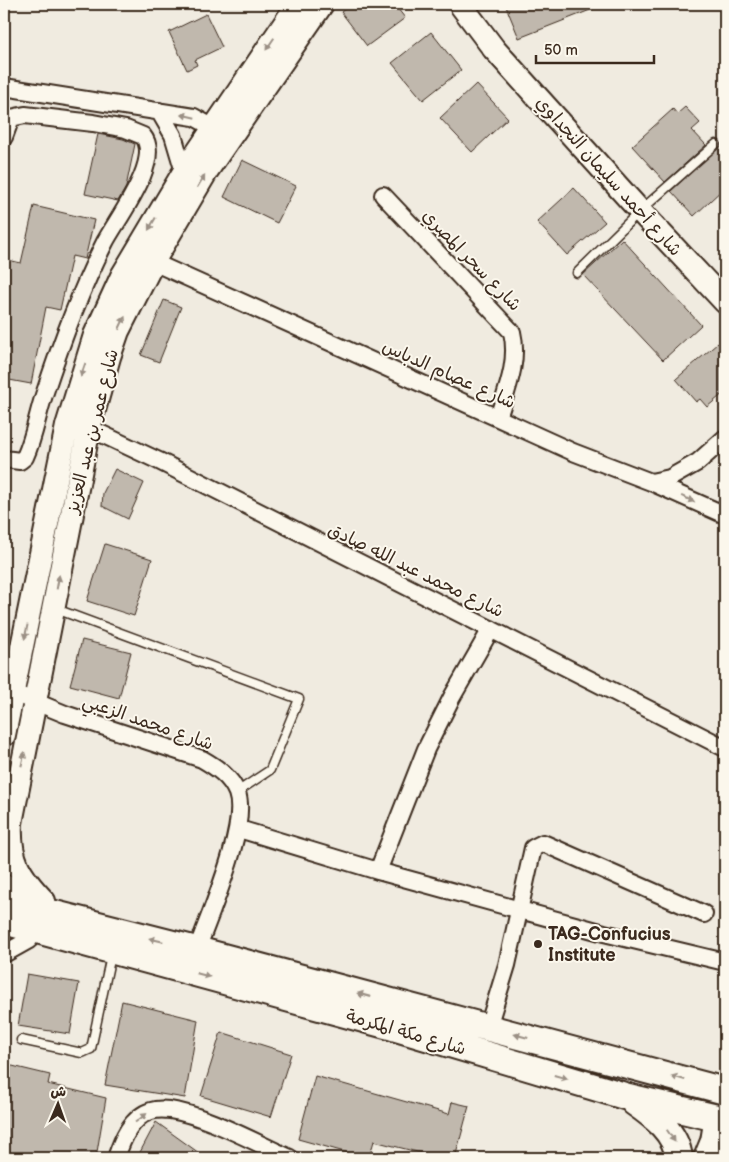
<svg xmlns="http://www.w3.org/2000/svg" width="729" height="1162" font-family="'Balsamiq Sans','Playpen Sans Arabic',sans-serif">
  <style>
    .building { fill: #c0b8ad; stroke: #3b2a1e }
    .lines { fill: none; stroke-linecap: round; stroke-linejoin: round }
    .lane-casing { stroke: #3b2a1e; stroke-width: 11 }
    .street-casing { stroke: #3b2a1e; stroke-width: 20 }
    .secondary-casing { stroke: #3b2a1e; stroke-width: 26 }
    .primary-casing { stroke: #3b2a1e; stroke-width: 30 }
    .lane { stroke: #fbf7ec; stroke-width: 8 }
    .street { stroke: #fbf7ec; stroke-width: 16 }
    .secondary { stroke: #fbf7ec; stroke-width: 22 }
    .primary { stroke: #fbf7ec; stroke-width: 26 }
    .oneway { fill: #9b9085 }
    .poi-dot { fill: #3b2a1e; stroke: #fbf7ec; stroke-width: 2 }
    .labels { text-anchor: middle; stroke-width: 4; stroke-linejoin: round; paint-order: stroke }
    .street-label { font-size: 18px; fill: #3b2a1e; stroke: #fbf7ec }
    .poi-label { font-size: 18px; font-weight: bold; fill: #3b2a1e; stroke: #fbf7ec; text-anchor: start }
  </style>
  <rect width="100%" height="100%" fill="#f0ebe0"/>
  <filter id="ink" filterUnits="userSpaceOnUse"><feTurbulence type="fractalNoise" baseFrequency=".02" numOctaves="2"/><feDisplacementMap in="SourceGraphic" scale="10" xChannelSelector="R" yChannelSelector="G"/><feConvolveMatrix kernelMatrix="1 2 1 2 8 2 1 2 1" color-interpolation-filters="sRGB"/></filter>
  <g filter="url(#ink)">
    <path class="building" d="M351,4H394L405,18L367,46L341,12Z
      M505,4H603V5L519,38Z
      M206,14L222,47L195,60L197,65L187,70L169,32Z
      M431,32L461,70L423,100L392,63Z
      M476,84L508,118L472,152L440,118Z
      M685,107L700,123L692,130L706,145L665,182L632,146L673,109L677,114Z
      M98,134L123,139L135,144L126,187L118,201L85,194Z
      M725,141V187L694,216L671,191Z
      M242,160L296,186L277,223L224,197Z
      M574,188L605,222L567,255L537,222Z
      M34,206L94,220L85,259L72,256L60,310L46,307L31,384L4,379V325L9,299L4,298V278L8,260L21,263Z
      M622,239L701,325L663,360L583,275Z
      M164,300L181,307L159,362L141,355Z
      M718,343L725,352V392L707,407L700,399L696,402L676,379Z
      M115,469L144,483L128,519L102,506L103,493Z
      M105,544L152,559L134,616L87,601Z
      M82,640L131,652L119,698L70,685Z
      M27,974L79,983L70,1034L18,1026Z
      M122,1001L198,1020L185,1098L105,1085Z
      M221,1032L291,1054L271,1117L201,1096Z
      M4,1064L50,1075L48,1084L106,1098L96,1158H4Z
      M315,1076L449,1114L452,1102L469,1106L455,1158H441L374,1141L369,1158H366L298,1139Z
      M156,1122L206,1158H137Z"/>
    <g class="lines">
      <g class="lane-casing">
        <path id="lane" d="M577,273L640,211L716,144
          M56,609L299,699L270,770L237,792
          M21,1040L82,1053L91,1049L111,955"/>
      </g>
      <g class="street-casing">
        <path id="street" d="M4,87L194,117L214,128
          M159,111L173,135L184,172
          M4,137L11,118L25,115L93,123L126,129L143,136C163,160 117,219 105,242C80,291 61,343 44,395C37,416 34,438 25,457L20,461L4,459
          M383,195L512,332C519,361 507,389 498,418
          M153,262L573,452L651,482L670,478L698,462L725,438
          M89,428L159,461L725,748
          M651,482L725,515
          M4,689L65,714L202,759C216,767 231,777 237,793C249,826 209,915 197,950
          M239,829L378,871L604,933L725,962
          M378,871L426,749L452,697L491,629
          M4,954L29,940
          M488,1027L507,965L533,848L543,843L704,914
          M116,1158C122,1140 131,1117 151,1111C182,1101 259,1145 290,1158"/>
      </g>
      <g class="secondary-casing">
        <path id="secondary" d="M460,4L494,49L640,211L725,302
          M4,735L67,426L95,335L122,276L184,172L298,4
          M4,886L41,900
          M44,901C19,875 9,859 11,823L89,428L109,357L118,331L153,262L208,169L322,4
          M705,1158L712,1141L716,1117"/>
      </g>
      <g class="primary-casing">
        <path id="primary" d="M4,901L197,950L725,1091
          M4,921L393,1027L628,1097L725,1120
          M634,1102C654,1116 676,1132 679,1158
          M717,1158L725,1152"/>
      </g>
      <use href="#lane" class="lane"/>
      <use href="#street" class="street"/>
      <use href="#secondary" class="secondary"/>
      <use href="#primary" class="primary"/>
    </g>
    <defs><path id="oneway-solid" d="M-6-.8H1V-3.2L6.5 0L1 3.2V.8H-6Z" transform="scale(1.25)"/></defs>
    <g class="oneway">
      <use href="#oneway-solid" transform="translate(270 44) rotate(124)"/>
      <use href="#oneway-solid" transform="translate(188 116) rotate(-167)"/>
      <use href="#oneway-solid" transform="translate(201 181) rotate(-59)"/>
      <use href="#oneway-solid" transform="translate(152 224) rotate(120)"/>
      <use href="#oneway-solid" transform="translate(122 323) rotate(-65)"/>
      <use href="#oneway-solid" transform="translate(83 370) rotate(109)"/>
      <use href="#oneway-solid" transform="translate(688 499) rotate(24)"/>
      <use href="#oneway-solid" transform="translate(58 582) rotate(-80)"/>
      <use href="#oneway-solid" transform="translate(26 632) rotate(102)"/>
      <use href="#oneway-solid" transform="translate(23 759) rotate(-77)"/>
      <use href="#oneway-solid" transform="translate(156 940) rotate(-166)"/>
      <use href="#oneway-solid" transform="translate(203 975) rotate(15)"/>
      <use href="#oneway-solid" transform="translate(364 995) rotate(-165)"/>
      <use href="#oneway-solid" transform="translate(521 1036) rotate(-165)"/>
      <use href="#oneway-solid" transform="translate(561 1077) rotate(16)"/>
      <use href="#oneway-solid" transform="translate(678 1078) rotate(-164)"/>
      <use href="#oneway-solid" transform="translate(141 1118) rotate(-37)"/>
      <use href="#oneway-solid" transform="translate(671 1136) rotate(56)"/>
    </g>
  </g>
  <circle class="poi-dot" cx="538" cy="944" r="5"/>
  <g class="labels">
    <g class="street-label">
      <text transform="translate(609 176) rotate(48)" y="6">شارع أحمد سليمان النجداوي</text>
      <text transform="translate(472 260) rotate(46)" y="6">شارع سحر المصري</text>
      <text transform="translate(449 374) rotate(24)" y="6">شارع عصام الدباس</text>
      <text transform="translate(92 431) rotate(-76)" y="6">شارع عمر بن عبد العزيز</text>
      <text transform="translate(416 570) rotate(26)" y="6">شارع محمد عبد الله صادق</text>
      <text transform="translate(148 722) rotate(19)" y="6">شارع محمد الزعبي</text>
      <text transform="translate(406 1032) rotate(16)" y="6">شارع مكة المكرمة</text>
    </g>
    <g class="poi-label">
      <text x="548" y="940">TAG-Confucius<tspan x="548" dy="21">Institute</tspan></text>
    </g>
  </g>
  <rect width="729" height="1162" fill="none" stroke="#fbf7ec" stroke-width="20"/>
  <rect x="10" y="10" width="709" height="1142" fill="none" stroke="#3b2a1e" stroke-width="2" filter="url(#ink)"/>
  <g transform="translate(58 1104) rotate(2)" stroke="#fbf7ec" stroke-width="4" paint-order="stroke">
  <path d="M0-4L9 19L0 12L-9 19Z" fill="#3b2a1e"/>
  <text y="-8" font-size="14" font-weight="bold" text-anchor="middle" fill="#3b2a1e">ش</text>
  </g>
  <path d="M536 55v8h118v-8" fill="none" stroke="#3b2a1e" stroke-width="2.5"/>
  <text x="544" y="55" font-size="15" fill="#3b2a1e" stroke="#fbf7ec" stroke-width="4" paint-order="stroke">50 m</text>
</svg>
